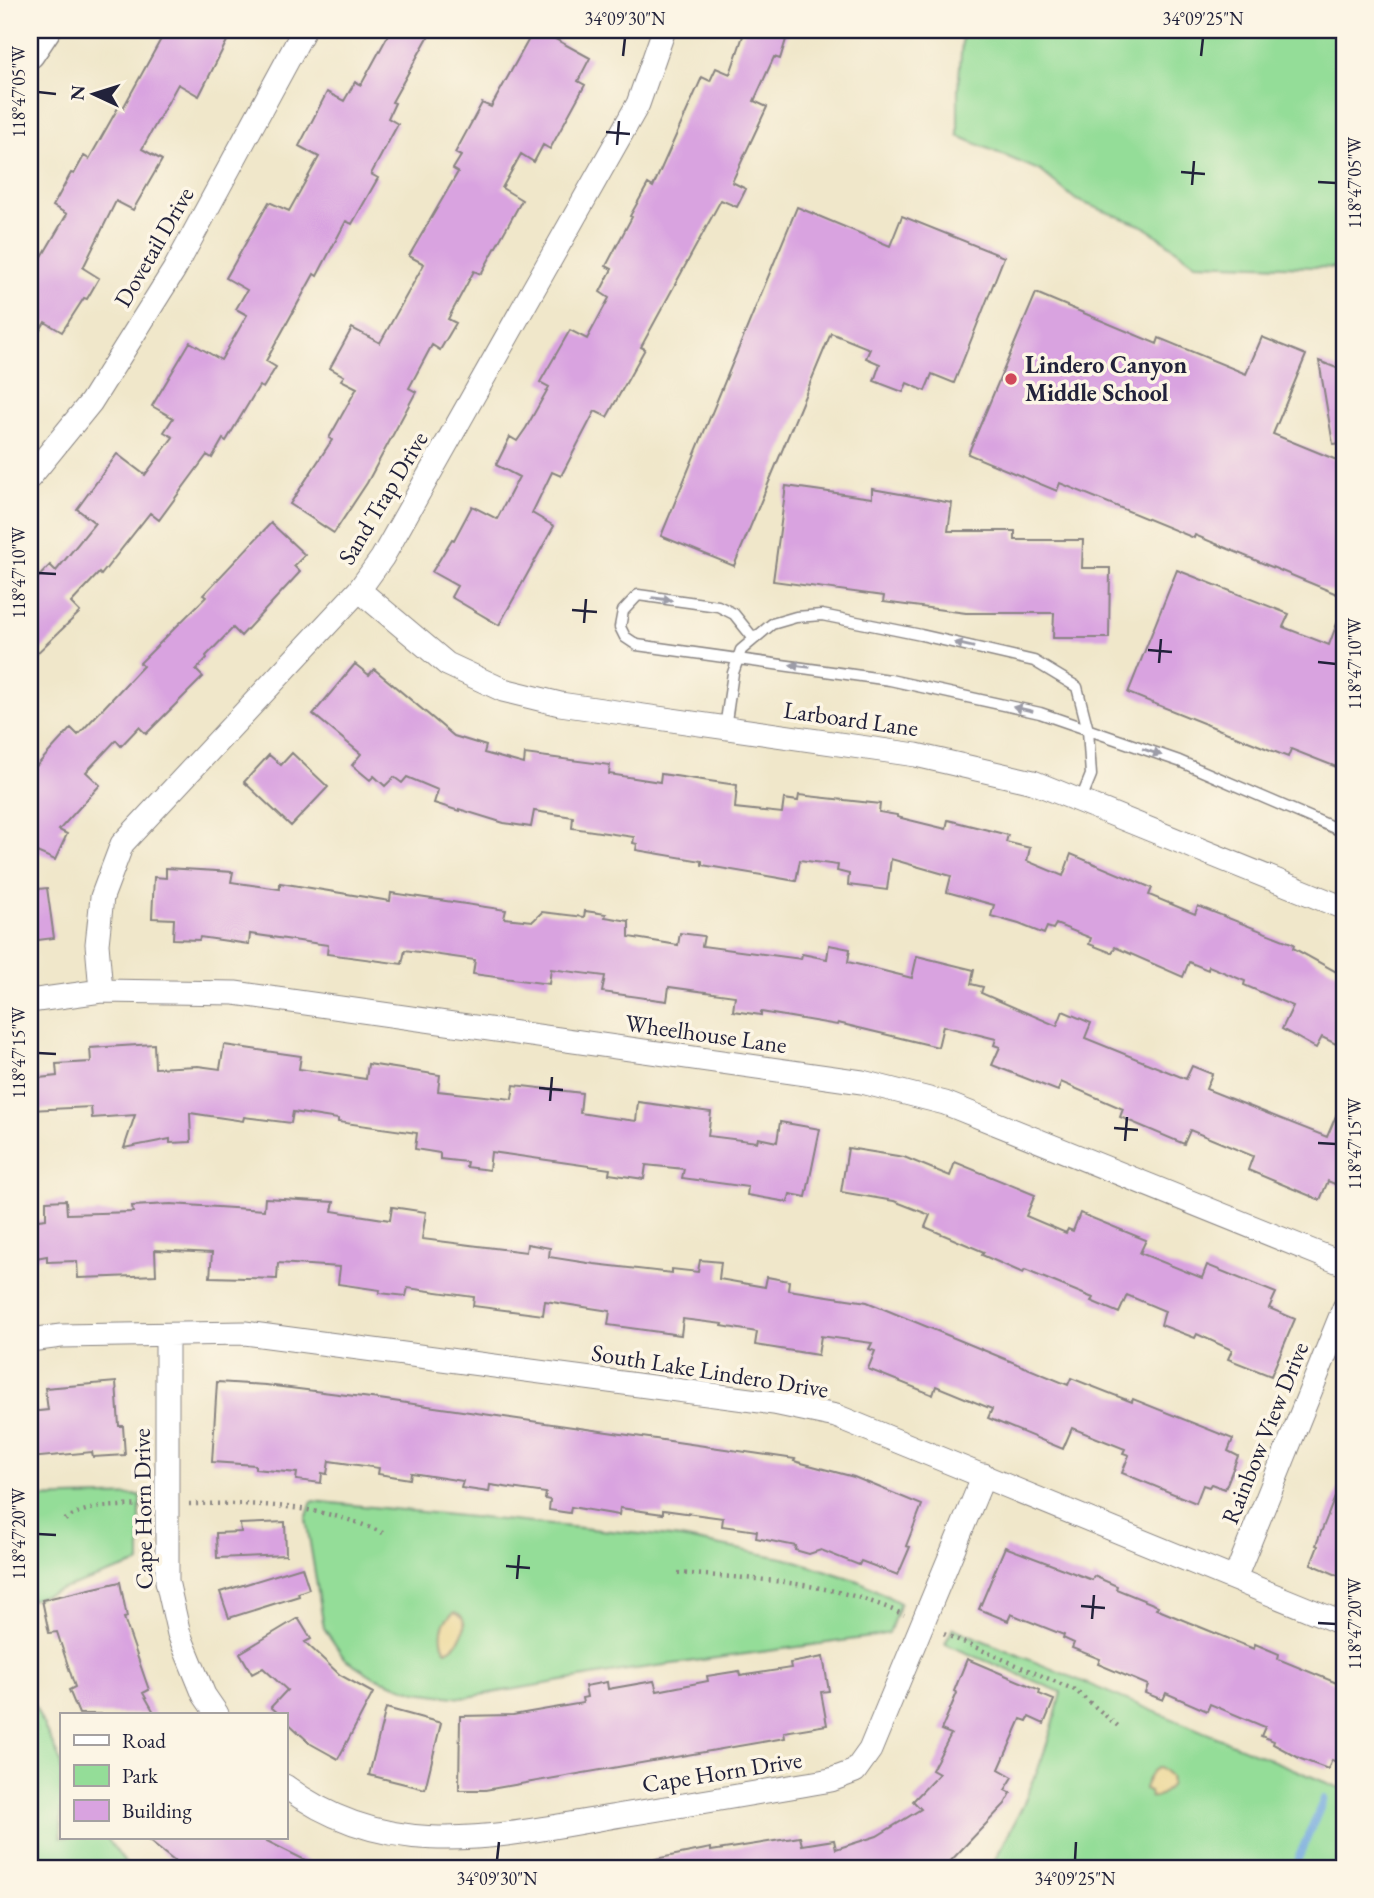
<svg xmlns="http://www.w3.org/2000/svg" width="1374" height="1898" font-family="'EB Garamond',serif">
  <style>
    .green { fill: #94dd98; stroke: #5b806a; stroke-width: 2 }
    .sand { fill: #eeda9e; stroke: #887e6c; stroke-width: 2 }
    .lines { fill: none; stroke-linecap: round; stroke-linejoin: round }
    .stream { stroke: #6fa8de; stroke-width: 8 }
    .building { fill: #d9a3e0 }
    .service-casing { stroke: #898482; stroke-width: 13 }
    .minor-casing { stroke: #898482; stroke-width: 25 }
    .tertiary-casing { stroke: #898482; stroke-width: 31 }
    .path { stroke: #898482; stroke-width: 4.5; stroke-dasharray: 2 5; stroke-linecap: butt }
    .service { stroke: #fff; stroke-width: 10 }
    .minor { stroke: #fff; stroke-width: 23 }
    .tertiary { stroke: #fff; stroke-width: 28 }
    .oneway { fill: #9c9ca7 }
    .ticks { fill: none; stroke: #22223b; stroke-width: 2.5 }
    .poi-dot { fill: #d1495b; stroke: #fcf5e5; stroke-width: 2.5 }
    .labels { text-anchor: middle; stroke-width: 7; stroke-linejoin: round; paint-order: stroke }
    .street-label { font-size: 24px; fill: #22223b; stroke: #fcf5e5 }
    .poi-label { font-size: 24px; font-weight: bold; fill: #22223b; stroke: #fcf5e5; text-anchor: start }
    .neatline { fill: none; stroke: #22223b; stroke-width: 2.5 }
    .ticks-label { font-size: 18px; text-anchor: middle; fill: #22223b }
  </style>
  <rect width="100%" height="100%" fill="#fcf5e5"/>
  <filter id="ink" filterUnits="userSpaceOnUse"><feTurbulence type="fractalNoise" baseFrequency=".0143" numOctaves="2"/><feDisplacementMap in="SourceGraphic" scale="14" xChannelSelector="R" yChannelSelector="G"/><feConvolveMatrix kernelMatrix="1 2 1 2 8 2 1 2 1" color-interpolation-filters="sRGB"/></filter>
  <filter id="wash" filterUnits="userSpaceOnUse"><feTurbulence type="fractalNoise" baseFrequency=".00686" numOctaves="4" result="noise"/><feDisplacementMap in="SourceGraphic" scale="28" xChannelSelector="R" yChannelSelector="G"/><feGaussianBlur stdDeviation="1.57" result="paint"/><feColorMatrix in="noise" values="0 0 0 0 0 0 0 0 0 0 0 0 0 0 0 0 0 1.4 0 .05"/><feComposite in="paint" operator="in"/></filter>
  <g filter="url(#wash)">
    <rect width="100%" height="100%" fill="#f0e7ca"/>
    <path class="green" d="M963,30H1344V268L1195,263L1145,227L1076,200L1041,171L958,136V89Z
      M140,1495V1563L30,1600V1498Z
      M312,1501L681,1538L793,1560L861,1582L900,1603L889,1633L871,1637L621,1671L462,1698L416,1692L374,1677L344,1658L324,1628L306,1519Z
      M953,1628L1344,1790V1868H990C1022,1813 1048,1755 1061,1692L945,1644Z
      M30,1696L61,1762V1837H106L129,1868H30Z"/>
    <path class="sand" d="M455,1612C474,1620 460,1646 446,1651C438,1637 441,1620 455,1612Z
      M1160,1767L1170,1776L1171,1784C1166,1791 1159,1799 1150,1797L1149,1792L1144,1790C1144,1784 1150,1776 1153,1771Z"/>
    <g class="lines">
      <path class="stream" d="M1294,1868L1324,1799"/>
    </g>
    <g id="blocks">
      <path class="building" d="M166,30H208L227,41L199,96L178,84L142,149L162,160L133,210L116,201L83,268L99,278L87,299L84,298L62,332L45,322L30,347V277L67,214L53,206L71,173L74,174L84,156L89,159L119,106L123,108Z
        M391,30H432L392,102L395,103L388,118L398,124L371,174L378,178L352,224L346,221L317,276L314,274L266,361L276,367L263,388L259,386L226,441L223,439L212,458L207,455L159,520L150,513L101,575L99,573L71,603L80,612L30,660V586L50,565L56,571L95,523L77,509L117,454L145,475L173,437L164,432L173,418L152,406L190,342L221,360L247,315L236,309L247,290L226,278L269,202L289,211L319,157L299,146L327,92L344,101L355,82L361,85Z
        M534,30H539L590,58L578,81L585,85L550,149L543,145L534,162L521,154L502,188L522,200L481,274L474,271L448,319L456,323L440,350L432,345L409,388L416,392L367,483L334,533L290,504L332,440L329,438L357,388L341,380L344,376L330,368L352,328L380,343L424,264L409,256L458,172L453,169L461,156L455,153L482,103L491,107Z
        M745,30H789L780,59L774,57L754,101L767,107L732,182L746,189L737,207L721,200L641,347L645,349L607,417L595,411L561,476L552,472L532,513L554,526L499,625L451,597L457,586L432,572L452,539L454,540L472,506L497,519L519,477L496,465L510,437L517,441L526,428L549,387L540,382L570,330L587,339L609,298L600,292L612,269L606,266L632,217L630,216L648,184L653,187L702,77L710,81L716,68L730,74Z
        M797,207L890,246L902,216L1004,257L954,383L932,374L925,391L907,383L903,392L874,381L880,364L866,358L870,349L831,333L734,566L661,536Z
        M1036,293L1157,344L1159,338L1246,374L1262,337L1306,355L1273,434L1344,463V597L1195,535L1194,538L1060,483L1057,491L968,454Z
        M1319,361L1344,371V443L1333,444Z
        M786,486L872,498V489L952,503L948,531H1015V540H1083L1082,568H1110L1109,638H1053L1054,613H966L883,602L884,596L773,581Z
        M271,523L305,555L294,566L300,572L241,636L233,628L206,656L207,658L196,670L203,677L146,734L139,727L121,746L116,740L86,772L100,785L59,830L67,834L55,860L30,849V773L71,728L78,735L143,666L140,663L206,597L203,595Z
        M1177,570L1289,614L1283,627L1329,645L1342,610L1344,611V770L1291,749L1288,757L1128,693Z
        M355,664L369,675L374,669L454,736L486,746L484,753L524,764L525,754L610,765L609,774L660,782L661,774L737,785L735,808L782,813L784,799L798,801L799,795L880,804L879,812L897,815V817L946,829L948,820L1008,835L1006,842L1030,848L1027,861L1063,876L1071,854L1152,888L1149,895L1195,914L1198,906L1294,944L1293,948L1344,976V1048L1322,1037L1316,1048L1282,1029L1293,1006L1244,985L1245,981L1209,966L1208,970L1189,962L1183,977L1115,947L1112,953L1089,944L1091,938L1056,924L1053,929L1047,927L1044,934L1019,924L991,916L994,905L947,892L951,876L891,859L887,890L848,885L849,874L837,871L838,865L800,860L796,881L773,877L702,865V861L636,850L637,844L633,843L634,837L572,828L573,817L534,811L531,827L504,823L459,809V811L434,803L438,790L407,777L402,783L394,777L385,786L374,776L370,780L352,765L361,754L313,714Z
        M292,753L328,787L291,826L244,782L269,755L281,765Z
        M166,868L233,872L231,882L280,889V883L390,901L391,893L439,900L506,910L504,918L533,921L542,912L584,917L585,911L606,914L605,917L629,921V937L678,945L680,933L704,936L702,946L801,959L802,954L827,959L829,945L850,949L848,962L912,978L917,956L974,970L971,984L983,987L981,993L1057,1026L1063,1011L1091,1023L1085,1038L1186,1079L1192,1066L1212,1074L1206,1089L1327,1137L1344,1097V1188L1328,1181L1320,1200L1248,1170L1253,1156L1190,1130L1184,1144L1120,1117L1123,1109L1061,1082L1058,1091L992,1065L1000,1047L994,1045L996,1039L943,1026L938,1047L838,1023L837,1025L761,1012V1015L733,1011L735,996L669,987L667,1001L602,992L605,976L551,969L549,984L473,974L475,960L405,950L402,964L327,954L328,945L250,934L249,944L200,937L199,940L173,939L174,919L152,918L154,877L166,878Z
        M47,888L54,938L30,941V890Z
        M154,1044L155,1068L198,1066L220,1069L224,1045L301,1056L299,1069L366,1079L368,1064L440,1075L438,1091L512,1099L514,1085L582,1093L580,1113L605,1117L636,1121L638,1102L711,1112L708,1136L757,1142L758,1138L777,1142L780,1122L820,1129L806,1197L790,1194L788,1202L747,1195L748,1187L682,1178L684,1169L646,1165L644,1179L609,1174L610,1169L491,1152L489,1170L466,1167L467,1162L440,1159V1153L415,1149L417,1133L338,1122V1119L293,1112L291,1123L244,1117L243,1121L190,1113L191,1142L170,1143V1139L124,1148L135,1115L92,1118L91,1107L30,1110V1079L57,1076L56,1064L91,1062L90,1048Z
        M848,1148L904,1157L950,1176L955,1162L1035,1195L1026,1216L1066,1233L1068,1229L1073,1231L1080,1213L1146,1240L1140,1253L1202,1278L1207,1265L1276,1293L1269,1308L1295,1319L1271,1376L1228,1359L1232,1350L1197,1334L1195,1338L1161,1325L1165,1311L1127,1295L1119,1313L1091,1301L1093,1298L1025,1270L1023,1273L982,1255L984,1252L925,1227L930,1215L894,1201L841,1192Z
        M265,1198L334,1202L332,1211L390,1220L392,1207L426,1212L422,1239L526,1252L527,1244L550,1248L549,1257L594,1264L672,1273V1269L698,1272L700,1260L721,1262L719,1279L765,1287L767,1277L789,1281L788,1290L867,1302L1068,1385L1071,1378L1132,1402L1133,1399L1233,1439L1228,1451L1238,1456L1225,1489L1211,1484L1209,1487L1203,1485L1196,1503L1122,1473L1129,1455L1123,1453L1125,1449L1072,1428L1063,1449L988,1418L992,1409L936,1386L933,1395L868,1369L875,1351L869,1349L872,1343L821,1336L818,1355L755,1345L757,1332L722,1326L723,1324L683,1319L681,1335L608,1325L610,1311L545,1301L543,1315L473,1306L474,1297L408,1288L406,1296L379,1293L380,1290L338,1284L340,1267L278,1263L277,1279L210,1277L212,1253L155,1250L156,1275L110,1277L78,1278L77,1261L47,1262V1256L30,1259V1221L46,1219V1201L66,1200L67,1214L133,1212L132,1206L171,1204L264,1210Z
        M116,1382L119,1426H123L125,1455L93,1457L92,1452L30,1458V1412L48,1410L45,1388Z
        M217,1382L266,1385L379,1399L795,1459L794,1461L854,1477L922,1505L906,1546L910,1547L898,1575L861,1561L859,1565L821,1550L809,1554L795,1550L796,1546L756,1538L757,1531L722,1526L723,1518L663,1510V1514L620,1508L619,1515L571,1507L570,1513L549,1510L550,1500L545,1499L546,1493L490,1485L489,1492L461,1488L463,1481L411,1473L410,1479L378,1474L379,1468L329,1461L327,1474L322,1473L321,1483L296,1480L297,1473L255,1469V1465L212,1462Z
        M1343,1477H1344V1578L1311,1564L1318,1546L1316,1545Z
        M285,1522L286,1555L217,1558L216,1533L241,1532L240,1524Z
        M1005,1547L1092,1580L1094,1576L1117,1586L1116,1589L1158,1606L1156,1609L1254,1649L1255,1644L1279,1654L1278,1659L1344,1686V1765L1332,1760L1328,1769L1301,1759L1273,1744L1274,1741L1261,1736L1265,1727L1210,1704L1207,1711L1166,1693L1163,1700L1145,1693L1148,1685L1098,1664L1100,1659L1072,1648L1074,1643L1063,1638L1064,1635L1011,1614L1008,1621L979,1609Z
        M302,1567L309,1589L298,1593L299,1596L229,1618L220,1592Z
        M120,1582L127,1617L124,1618L149,1690L143,1693L155,1714H79L69,1690L75,1687L57,1632L49,1633L42,1600Z
        M298,1618L311,1639L305,1642L340,1675L373,1693L338,1759L311,1744L285,1720V1714H279L271,1707L287,1690L263,1668L252,1674L240,1653Z
        M823,1657L829,1691L821,1692L827,1725L784,1732L785,1738L485,1790H459L460,1716L513,1715L583,1703L582,1698L587,1697L585,1686L607,1682L608,1689L654,1681L657,1691L708,1681L707,1676L739,1671L740,1676L791,1668L790,1663Z
        M967,1659L1040,1690L1039,1694L1054,1700L1044,1724L1029,1717L1027,1721L1021,1719L999,1769L1013,1777L1005,1790L1011,1793L1005,1804L944,1868H656L655,1859L711,1848V1851L800,1837L802,1845L834,1840L836,1849L877,1836L921,1809L913,1801L939,1774L932,1770L951,1734L941,1730L957,1693L954,1691Z
        M386,1708L441,1723L425,1789L369,1775Z
        M144,1837H259L321,1868H183Z"/>
    </g>
  </g>
  <g filter="url(#ink)">
    <use href="#blocks" fill-opacity="0" stroke="#898482" stroke-width="2"/>
    <g class="lines">
      <g class="service-casing">
        <path id="service" d="M754,639L734,614L718,606L638,595L623,611L620,627L625,637L637,645L890,680L1040,713L1179,761L1344,832
          M725,728L733,673L741,650L772,624L796,617L822,615L921,635L1034,661L1077,687L1088,730L1091,775L1080,802"/>
      </g>
      <g class="minor-casing">
        <path id="minor" d="M30,477L91,402L174,270L304,30
          M359,590L447,664L503,690L560,704L916,755L1033,782L1344,908
          M101,991L97,944L102,897L122,844L359,590L382,558L638,104L664,30
          M30,1001L101,991L235,993L862,1082L945,1103L1344,1264
          M167,1335V1581L179,1634L204,1695L217,1714
          M30,1340L61,1336L245,1333L774,1403L836,1416L1344,1624
          M1235,1578L1344,1308
          M285,1786C390,1866 503,1835 622,1815C692,1804 761,1792 831,1780L855,1771L870,1750L984,1475"/>
      </g>
      <g class="tertiary-casing">
        <path id="tertiary" d="M30,54L46,30"/>
      </g>
      <path class="path" d="M189,1504C259,1503 319,1504 383,1533
        M65,1520C88,1503 118,1507 145,1505
        M678,1573C756,1579 833,1581 904,1615
        M944,1634L1075,1690L1118,1726"/>
      <use href="#service" class="service"/>
      <use href="#minor" class="minor"/>
      <use href="#tertiary" class="tertiary"/>
    </g>
    <defs><path id="oneway-solid" d="M-6-.8H1V-3.2L6.5 0L1 3.2V.8H-6Z" transform="scale(1.75)"/></defs>
    <g class="oneway">
      <use href="#oneway-solid" transform="translate(662 599) rotate(8)"/>
      <use href="#oneway-solid" transform="translate(964 645) rotate(-167)"/>
      <use href="#oneway-solid" transform="translate(800 666) rotate(-172)"/>
      <use href="#oneway-solid" transform="translate(1023 709) rotate(-167)"/>
      <use href="#oneway-solid" transform="translate(1152 752) rotate(19)"/>
    </g>
  </g>
  <path class="ticks" d="M623,56L625,38M1201,56L1203,38M38,92L56,94M606,132L630,134M617,145L619,121M1181,172L1205,174M1318,182L1336,183M1192,185L1194,161M38,573L56,574M572,610L597,612M584,623L586,599M1148,650L1172,652M1318,662L1336,664M1159,663L1161,639M38,1053L56,1054M539,1088L563,1090M550,1101L552,1077M1114,1128L1138,1130M1125,1141L1127,1117M1318,1143L1336,1144M38,1534L56,1535M506,1566L530,1568M517,1579L519,1555M1081,1606L1105,1608M1092,1619L1094,1595M1318,1623L1336,1624M497,1860L499,1842M1075,1860L1076,1842"/>
  <circle class="poi-dot" cx="1011" cy="379" r="7"/>
  <g class="labels">
    <g class="street-label">
      <text transform="translate(154 247) rotate(-60)" y="8">Dovetail Drive</text>
      <text transform="translate(383 498) rotate(-59)" y="8">Sand Trap Drive</text>
      <text transform="translate(851 719) rotate(8)" y="8">Larboard Lane</text>
      <text transform="translate(706 1034) rotate(8)" y="8">Wheelhouse Lane</text>
      <text transform="translate(710 1371) rotate(9)" y="8">South Lake Lindero Drive</text>
      <text transform="translate(1265 1433) rotate(-68)" y="8">Rainbow View Drive</text>
      <text transform="translate(143 1509) rotate(-91)" y="8">Cape Horn Drive</text>
      <text transform="translate(722 1772) rotate(-9)" y="8">Cape Horn Drive</text>
    </g>
    <g class="poi-label">
      <text x="1025" y="373">Lindero Canyon<tspan x="1025" dy="28">Middle School</tspan></text>
    </g>
  </g>
  <rect width="1374" height="1898" fill="none" stroke="#fcf5e5" stroke-width="77"/>
  <rect x="60" y="1713" width="228" height="126" fill="#fcf5e5" stroke="#a5a1a1" stroke-width="2"/>
  <rect x="74" y="1735" width="35" height="10" fill="#ffffff" stroke="#a5a1a1" stroke-width="2"/>
  <text x="122" y="1748" font-size="21" fill="#22223b">Road</text>
  <rect x="74" y="1765" width="35" height="21" fill="#94dd98" stroke="#a5a1a1" stroke-width="2"/>
  <text x="122" y="1783" font-size="21" fill="#22223b">Park</text>
  <rect x="74" y="1800" width="35" height="21" fill="#d9a3e0" stroke="#a5a1a1" stroke-width="2"/>
  <text x="122" y="1818" font-size="21" fill="#22223b">Building</text>
  <g transform="translate(94 94) rotate(274)" stroke="#fcf5e5" stroke-width="5" paint-order="stroke">
  <path d="M0-5L12 26L0 18L-12 26Z" fill="#22223b"/>
  <text y="-10" font-size="19" font-weight="bold" text-anchor="middle" fill="#22223b">N</text>
  </g>
  <rect x="38" y="38" width="1298" height="1822" class="neatline"/>
  <g class="ticks-label">
    <text x="625" y="25">34°09'30"N</text>
    <text x="1203" y="25">34°09'25"N</text>
    <text transform="translate(19 92) rotate(-90)" y="6">118°47'05"W</text>
    <text transform="translate(1355 183) rotate(-90)" y="6">118°47'05"W</text>
    <text transform="translate(19 573) rotate(-90)" y="6">118°47'10"W</text>
    <text transform="translate(1355 664) rotate(-90)" y="6">118°47'10"W</text>
    <text transform="translate(19 1053) rotate(-90)" y="6">118°47'15"W</text>
    <text transform="translate(1355 1144) rotate(-90)" y="6">118°47'15"W</text>
    <text transform="translate(19 1534) rotate(-90)" y="6">118°47'20"W</text>
    <text transform="translate(1355 1624) rotate(-90)" y="6">118°47'20"W</text>
    <text x="497" y="1885">34°09'30"N</text>
    <text x="1075" y="1885">34°09'25"N</text>
  </g>
</svg>
